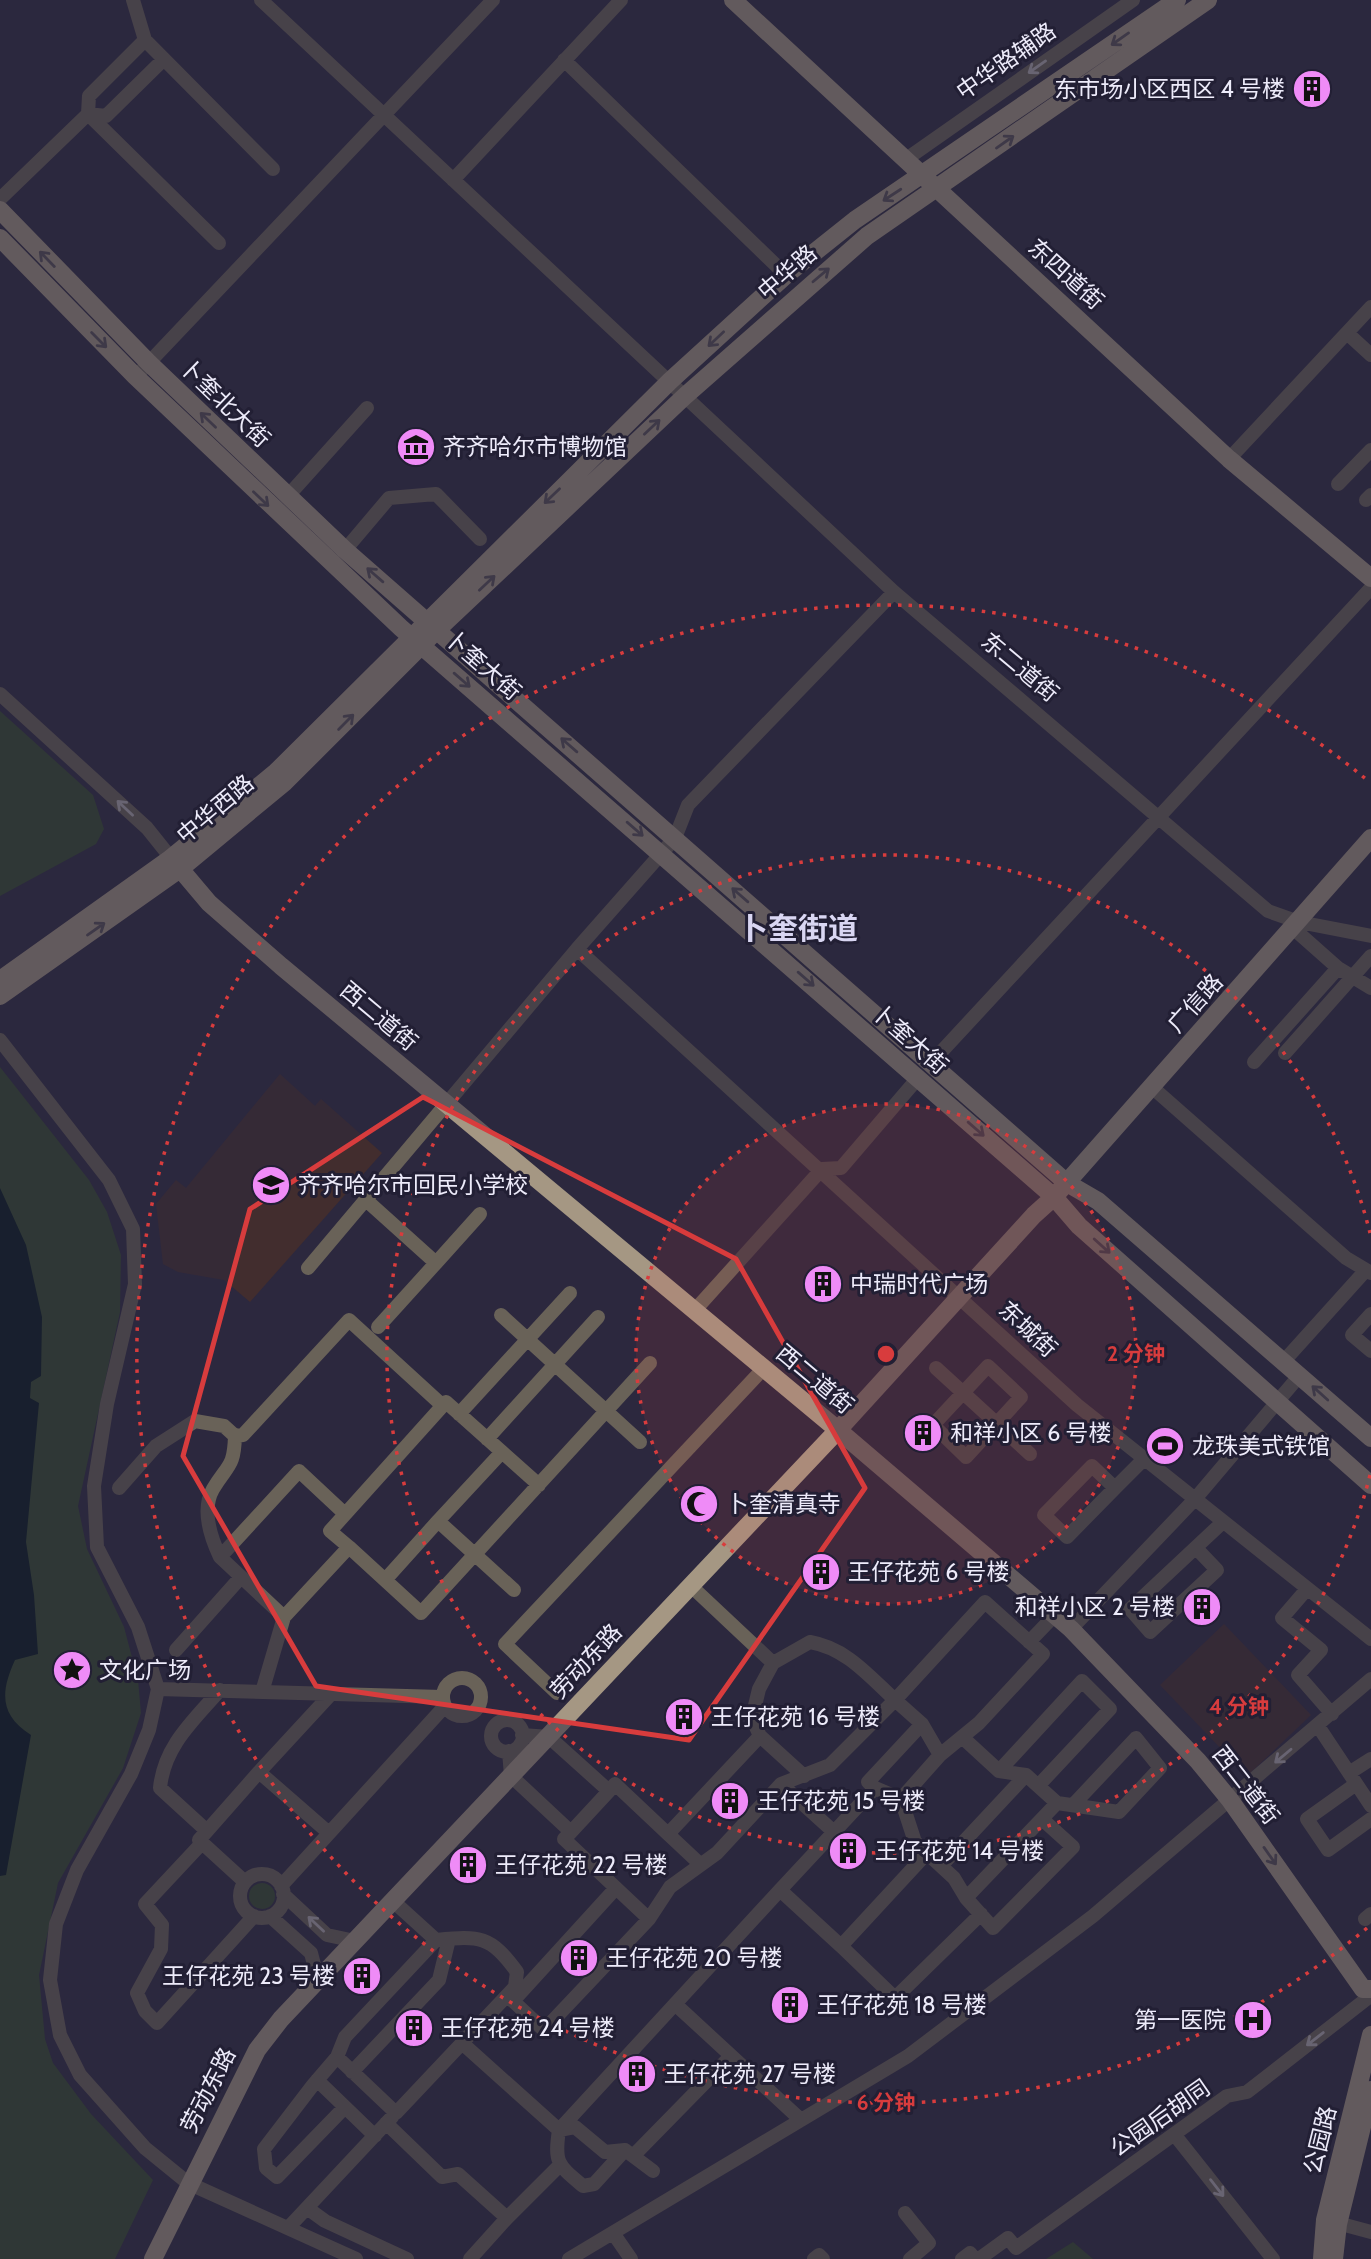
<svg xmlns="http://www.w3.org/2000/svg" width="1371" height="2259" font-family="Cabin,'Noto Sans SC',sans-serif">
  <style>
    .education { fill: #422d2e }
    .green { fill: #344a2d }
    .water { fill: #00161b }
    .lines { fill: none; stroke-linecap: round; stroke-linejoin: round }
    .minor { stroke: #696258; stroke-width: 14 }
    .major { stroke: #a59783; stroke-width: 18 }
    .oneway { stroke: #564f54 }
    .oneway2 { stroke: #b2adb1 }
    .marked { fill: none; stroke: #d83c3d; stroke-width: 5; stroke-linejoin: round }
    .ring { fill: none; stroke: #d83c3d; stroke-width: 3.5; stroke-dasharray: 3.5 7 }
    .labels { text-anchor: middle; stroke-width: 6; stroke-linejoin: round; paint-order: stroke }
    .street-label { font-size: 23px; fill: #edebfa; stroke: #221f34 }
    .poi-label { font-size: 23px; fill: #edebfa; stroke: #221f34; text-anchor: start }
    .district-label { font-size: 30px; font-weight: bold; fill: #d9d6f2; stroke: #221f34 }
    .centre { fill: #d83c3d; stroke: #221f34; stroke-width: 3.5 }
    .ring-label { font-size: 21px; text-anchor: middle; font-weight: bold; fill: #d83c3d; stroke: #221f34; stroke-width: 6; stroke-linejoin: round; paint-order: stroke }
  </style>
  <rect width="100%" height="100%" fill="#2c283e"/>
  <path class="education" d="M280,1074L315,1106L321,1099L382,1153L250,1302L224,1280L178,1272L163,1264L156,1204L176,1180L186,1188Z
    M1224,1624L1311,1715L1247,1776L1160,1685Z"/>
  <path class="green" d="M0,711L93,795L104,829L96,844L0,896Z
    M0,1067L89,1180L107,1212L121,1255L120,1312L78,1506L87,1549L124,1627L138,1680L141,1713L123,1768L58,1883L39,1975L45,2039L53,2063L91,2114L153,2180L115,2259H0Z
    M249 1896a13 13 0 1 1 26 0a13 13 0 1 1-26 0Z
    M1073,2242L1093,2259H1046Z"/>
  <path class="water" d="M0,1188L26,1245L42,1317L41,1376L31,1382L30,1398L39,1403L26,1542L34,1595L38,1654L15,1660C0,1693 0,1715 31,1735L6,1875L0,1876Z"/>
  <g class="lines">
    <path class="minor" d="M133,0L145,40L89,96L88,114L219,243
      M261,0L894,592L1268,911L1299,922L1371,936
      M145,40L273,169
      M564,60L786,275
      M905,160L1133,0
      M453,180L621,0
      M0,199L88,114L106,116L163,60
      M1347,333L1371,355
      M141,371L493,0
      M1229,459L1371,307
      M1338,484L1371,450
      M287,497L367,408
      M1366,500L1371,495
      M345,550L389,498L436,494L480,539
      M0,694L147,828L171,858
      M1294,929L1338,968L1371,988
      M577,949L1077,1405L1371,1639
      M0,1040L109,1180L133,1229L135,1284L107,1404L94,1486L97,1547L138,1627L158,1689L149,1730L131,1774L77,1870L56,1924L50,1980L60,2035L80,2075L145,2148L188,2183L356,2259
      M1285,1053L1371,956
      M1254,1062L1338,968
      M930,1064L1371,588
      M1153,1088L1346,1258L1371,1273
      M366,1200L436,1263L378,1327
      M436,1263L480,1214
      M308,1268L577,949L675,838L688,805L894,592
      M695,1310L822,1169L841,1168L918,1078
      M1371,1314L1352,1335L1371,1351
      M501,1315L640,1442
      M1284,1361L1366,1270
      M988,1366L1021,1397L966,1457L933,1425Z
      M936,1368L1030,1454
      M459,1414L570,1293
      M487,1439L598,1317
      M119,1488L156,1446L195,1421L224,1426L235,1436
      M1115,1488L1067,1537L1044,1515L1092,1466L1115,1488L1144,1459
      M438,1521L502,1452
      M349,1547L330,1531L446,1402L539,1485
      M1196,1548L1217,1570L1150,1632L1130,1609L1223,1522
      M220,1557C211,1538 201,1510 213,1489C228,1464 234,1468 235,1436L243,1435L349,1320L443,1406
      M385,1580L438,1521L514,1590
      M691,1586L773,1663
      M1307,1589L1282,1618L1321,1650L1298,1675L1332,1714
      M985,1602L1043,1654L979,1723L940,1755L922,1724L895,1700Z
      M284,1617L220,1557L299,1471L345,1514
      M1071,1629L1195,1499L1300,1375
      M1029,1642L1054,1616
      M176,1650L241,1577
      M443 1697a19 19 0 1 1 38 0a19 19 0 1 1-38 0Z
      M158,1689L442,1697
      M262,1692L284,1617L349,1547L421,1613L650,1363
      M557,1693L505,1644L764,1368
      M491 1736a16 16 0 1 1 32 0a16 16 0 1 1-32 0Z
      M1318,1726L1371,1806
      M522,1735L549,1737L609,1791L615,1784L668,1834
      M962,1737L999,1771L1026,1775L1057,1803L1119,1812L1160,1768L1136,1738L1073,1805
      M509,1751L511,1776L571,1832L564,1839L616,1888
      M999,1771L1082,1681L1110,1709L1038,1786
      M1349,1773L1371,1759
      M781,1784L834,1832L875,1788L868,1782L922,1724
      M1356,1784L1307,1819L1328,1850L1371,1819
      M875,1788L901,1799L940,1755
      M901,1799L915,1842L954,1878L966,1898L993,1928L1073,1847L1042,1819
      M207,1831L160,1788C164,1746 193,1721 220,1690
      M571,1832L609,1791
      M834,1832L780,1890L841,1946
      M329,1833L259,1772L331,1694
      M202,1843L145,1904L162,1925L161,1949L137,1993L145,2011L157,2023L254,1916
      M927,1853L841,1946L895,1998L981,1914
      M700,1864L668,1834L760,1736
      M941,1866L1026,1775
      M240 1896a22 22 0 1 1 44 0a22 22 0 1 1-44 0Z
      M245,1882L199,1840L259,1772
      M281,1886L445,1706
      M283,1894L327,1935L355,1941
      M966,1898L1057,1803
      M393,1901L436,1940C480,1936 490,1935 517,1972L513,2001L544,2030L649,1919
      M270,1916L311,1953L318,1980
      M1365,1919L1371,1914
      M436,1940L345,2037L337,2057L396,2113L514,1988
      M513,2001L616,1888L649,1919L670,1887L717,1853L781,1784L830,1765L895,1700C869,1676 846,1648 810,1642L773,1663L759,1689L752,1718L760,1736L804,1776
      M675,2004L780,1890
      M462,2043L559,2130L575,2127L605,2152L625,2150L653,2171
      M352,2072L439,1980L449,1939
      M317,2080L345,2107L277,2177L266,2168L264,2149L313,2085L337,2057
      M345,2107L375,2136
      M386,2123L442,2177L458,2174L507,2218L559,2166
      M1174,2134L1273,2259
      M625,2150L594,2184L583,2186C558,2165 554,2163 559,2130L675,2004L801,2120
      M635,2154L731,2056
      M307,2208L325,2221L407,2259
      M905,2213L929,2243L910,2259
      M1330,2221L1371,2232
      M288,2228L392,2117
      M613,2233L631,2259
      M470,2259L507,2218
      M569,2259L908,2056L1093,1916L1371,1679
      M814,2259L819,2255L823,2259
      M962,2259L970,2253L975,2259
      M979,2259L1008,2238L1016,2248L1227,2096L1247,2092L1369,1997"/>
    <path class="major" d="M733,0L1229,459L1371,578
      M0,210L149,363L345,550L1067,1183L1098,1201L1371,1438
      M0,238L135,376L401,628L1054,1197L1079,1226L1371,1485
      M171,858L209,903L281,966L838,1430L1071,1629L1198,1761L1230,1800L1363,1989H1371
      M0,980L171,858L276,772L670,381L786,275L855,220L1177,0
      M0,996L180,869L285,782L437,630L685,396L867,236L1208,0
      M153,2259L257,2050L281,2019L838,1430L1034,1215L1054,1197L1371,838
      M1322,2259L1325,2220L1371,2035
      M1334,2259L1338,2224L1371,2090"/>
  </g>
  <defs><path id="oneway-shaft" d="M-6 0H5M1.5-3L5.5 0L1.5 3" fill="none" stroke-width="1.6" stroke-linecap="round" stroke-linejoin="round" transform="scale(1.75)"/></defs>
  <g class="oneway">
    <use href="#oneway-shaft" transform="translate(1120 39) rotate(145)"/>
    <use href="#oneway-shaft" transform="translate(1005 142) rotate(-35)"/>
    <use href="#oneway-shaft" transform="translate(892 195) rotate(147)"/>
    <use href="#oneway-shaft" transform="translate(47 259) rotate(-134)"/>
    <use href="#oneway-shaft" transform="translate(821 275) rotate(-40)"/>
    <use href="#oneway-shaft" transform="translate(716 339) rotate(137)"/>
    <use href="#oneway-shaft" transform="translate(99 340) rotate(45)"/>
    <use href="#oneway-shaft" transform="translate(208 420) rotate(-136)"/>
    <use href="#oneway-shaft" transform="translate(652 427) rotate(-43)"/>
    <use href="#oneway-shaft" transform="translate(552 496) rotate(136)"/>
    <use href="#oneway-shaft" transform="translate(261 499) rotate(44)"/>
    <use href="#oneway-shaft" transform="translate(375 575) rotate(-139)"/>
    <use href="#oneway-shaft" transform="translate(487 583) rotate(-43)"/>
    <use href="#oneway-shaft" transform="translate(462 680) rotate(41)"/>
    <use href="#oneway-shaft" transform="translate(346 722) rotate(-45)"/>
    <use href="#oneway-shaft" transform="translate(569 745) rotate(-139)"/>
    <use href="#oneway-shaft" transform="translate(635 829) rotate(41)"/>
    <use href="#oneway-shaft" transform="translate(740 895) rotate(-139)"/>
    <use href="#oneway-shaft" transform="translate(96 929) rotate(-35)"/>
    <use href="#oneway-shaft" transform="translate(806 979) rotate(41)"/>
    <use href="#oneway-shaft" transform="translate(976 1129) rotate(41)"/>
    <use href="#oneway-shaft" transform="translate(1102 1246) rotate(42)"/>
    <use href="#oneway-shaft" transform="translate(1320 1393) rotate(-138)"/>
    <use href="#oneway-shaft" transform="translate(1270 1856) rotate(55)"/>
  </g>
  <g class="oneway2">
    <use href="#oneway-shaft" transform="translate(1037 67) rotate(145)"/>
    <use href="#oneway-shaft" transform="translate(125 808) rotate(-137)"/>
    <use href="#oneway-shaft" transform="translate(1283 1756) rotate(140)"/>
    <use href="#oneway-shaft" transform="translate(316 1924) rotate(-137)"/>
    <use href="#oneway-shaft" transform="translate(1315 2039) rotate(142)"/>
    <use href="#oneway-shaft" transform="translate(1217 2188) rotate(52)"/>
  </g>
  <path d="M0 0H1371V2259H0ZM423,1097L736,1259L865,1488L689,1740L316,1686L183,1456L250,1209Z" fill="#2c283e" fill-opacity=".55" fill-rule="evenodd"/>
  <path class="marked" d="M423,1097L736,1259L865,1488L689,1740L316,1686L183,1456L250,1209Z"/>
  <circle cx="886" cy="1354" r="250" fill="#d83c3d" fill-opacity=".12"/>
  <g class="ring">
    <circle cx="886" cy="1354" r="250"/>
    <path d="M1370 1475A499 499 0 1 1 1370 1233"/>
    <path d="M1367 1928A749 749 0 1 1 1367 780"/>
  </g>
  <defs>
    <g id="building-disc" transform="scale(2.0125)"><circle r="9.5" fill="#ef8bf7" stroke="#221f34"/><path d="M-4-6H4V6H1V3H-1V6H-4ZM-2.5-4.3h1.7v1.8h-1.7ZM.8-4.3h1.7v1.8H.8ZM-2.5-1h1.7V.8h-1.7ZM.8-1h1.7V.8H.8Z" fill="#111"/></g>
    <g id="museum-disc" transform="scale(2.0125)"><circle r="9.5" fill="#ef8bf7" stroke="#221f34"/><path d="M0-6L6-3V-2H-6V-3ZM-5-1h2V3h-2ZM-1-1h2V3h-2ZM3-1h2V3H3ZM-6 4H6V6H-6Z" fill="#111"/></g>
    <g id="school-disc" transform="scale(2.0125)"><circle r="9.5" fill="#ef8bf7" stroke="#221f34"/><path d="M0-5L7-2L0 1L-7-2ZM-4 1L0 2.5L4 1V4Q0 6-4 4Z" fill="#111"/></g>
    <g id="stadium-disc" transform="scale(2.0125)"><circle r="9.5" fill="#ef8bf7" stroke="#221f34"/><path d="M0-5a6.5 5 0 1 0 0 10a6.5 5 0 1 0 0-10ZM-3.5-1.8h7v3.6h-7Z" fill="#111"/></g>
    <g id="mosque-disc" transform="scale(2.0125)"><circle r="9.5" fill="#ef8bf7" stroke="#221f34"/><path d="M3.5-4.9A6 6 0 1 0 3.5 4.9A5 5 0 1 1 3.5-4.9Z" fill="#111"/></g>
    <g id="sight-disc" transform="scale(2.0125)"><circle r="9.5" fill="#ef8bf7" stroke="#221f34"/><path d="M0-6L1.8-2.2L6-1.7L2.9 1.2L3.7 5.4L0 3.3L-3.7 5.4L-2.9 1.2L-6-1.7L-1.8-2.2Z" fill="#111"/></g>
    <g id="hospital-disc" transform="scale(2.0125)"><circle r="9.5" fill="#ef8bf7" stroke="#221f34"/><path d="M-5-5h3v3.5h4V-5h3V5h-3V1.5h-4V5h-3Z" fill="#111"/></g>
  </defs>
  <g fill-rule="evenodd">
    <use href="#building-disc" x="1312" y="89"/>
    <use href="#museum-disc" x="416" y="447"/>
    <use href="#school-disc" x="271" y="1185"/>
    <use href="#building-disc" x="823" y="1284"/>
    <use href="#building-disc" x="923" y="1433"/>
    <use href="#stadium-disc" x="1165" y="1446"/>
    <use href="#mosque-disc" x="699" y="1504"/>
    <use href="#building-disc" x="821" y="1572"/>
    <use href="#building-disc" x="1202" y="1607"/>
    <use href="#sight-disc" x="72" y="1670"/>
    <use href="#building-disc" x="684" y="1717"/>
    <use href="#building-disc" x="730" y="1801"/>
    <use href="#building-disc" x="848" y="1851"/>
    <use href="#building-disc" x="468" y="1865"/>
    <use href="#building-disc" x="579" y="1958"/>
    <use href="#building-disc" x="362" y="1976"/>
    <use href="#building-disc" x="790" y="2005"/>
    <use href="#hospital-disc" x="1253" y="2020"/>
    <use href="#building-disc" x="414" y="2028"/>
    <use href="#building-disc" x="637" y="2074"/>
  </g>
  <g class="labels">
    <g class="street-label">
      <text transform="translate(1006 61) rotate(-35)" y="8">中华路辅路</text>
      <text transform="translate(787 272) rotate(-41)" y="8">中华路</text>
      <text transform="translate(1066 274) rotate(42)" y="8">东四道街</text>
      <text transform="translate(225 403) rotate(44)" y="8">卜奎北大街</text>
      <text transform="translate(483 665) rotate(41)" y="8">卜奎大街</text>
      <text transform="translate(1020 667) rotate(40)" y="8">东二道街</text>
      <text transform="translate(215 809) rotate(-40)" y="8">中华西路</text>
      <text transform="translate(1195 1003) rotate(-48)" y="8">广信路</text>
      <text transform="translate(379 1016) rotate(40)" y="8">西二道街</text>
      <text transform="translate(910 1039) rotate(41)" y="8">卜奎大街</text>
      <text transform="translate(1028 1329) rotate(43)" y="8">东城街</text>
      <text transform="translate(815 1379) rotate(40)" y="8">西二道街</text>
      <text transform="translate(586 1661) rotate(-47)" y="8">劳动东路</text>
      <text transform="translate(1246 1785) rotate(52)" y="8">西二道街</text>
      <text transform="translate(208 2090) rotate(-63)" y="8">劳动东路</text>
      <text transform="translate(1160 2118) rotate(-35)" y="8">公园后胡同</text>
      <text transform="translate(1320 2140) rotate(-76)" y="8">公园路</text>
    </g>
    <g class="poi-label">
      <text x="1285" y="97" text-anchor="end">东市场小区西区 4 号楼</text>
      <text x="443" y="455">齐齐哈尔市博物馆</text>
      <text x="298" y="1193">齐齐哈尔市回民小学校</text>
      <text x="850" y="1292">中瑞时代广场</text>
      <text x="950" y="1441">和祥小区 6 号楼</text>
      <text x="1192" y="1454">龙珠美式铁馆</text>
      <text x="726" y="1512">卜奎清真寺</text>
      <text x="848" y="1580">王仔花苑 6 号楼</text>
      <text x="1175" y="1615" text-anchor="end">和祥小区 2 号楼</text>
      <text x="99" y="1678">文化广场</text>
      <text x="711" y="1725">王仔花苑 16 号楼</text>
      <text x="757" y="1809">王仔花苑 15 号楼</text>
      <text x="875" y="1859">王仔花苑 14 号楼</text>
      <text x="495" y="1873">王仔花苑 22 号楼</text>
      <text x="606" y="1966">王仔花苑 20 号楼</text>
      <text x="335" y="1984" text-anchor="end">王仔花苑 23 号楼</text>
      <text x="817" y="2013">王仔花苑 18 号楼</text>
      <text x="1226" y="2028" text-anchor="end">第一医院</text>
      <text x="441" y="2036">王仔花苑 24 号楼</text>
      <text x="664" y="2082">王仔花苑 27 号楼</text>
    </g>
    <g class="district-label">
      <text x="798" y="939">卜奎街道</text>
    </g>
  </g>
  <circle cx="886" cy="1354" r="10" class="centre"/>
  <g class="ring-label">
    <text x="1136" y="1361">2 分钟</text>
    <text x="1239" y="1714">4 分钟</text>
    <text x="886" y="2110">6 分钟</text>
  </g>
</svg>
